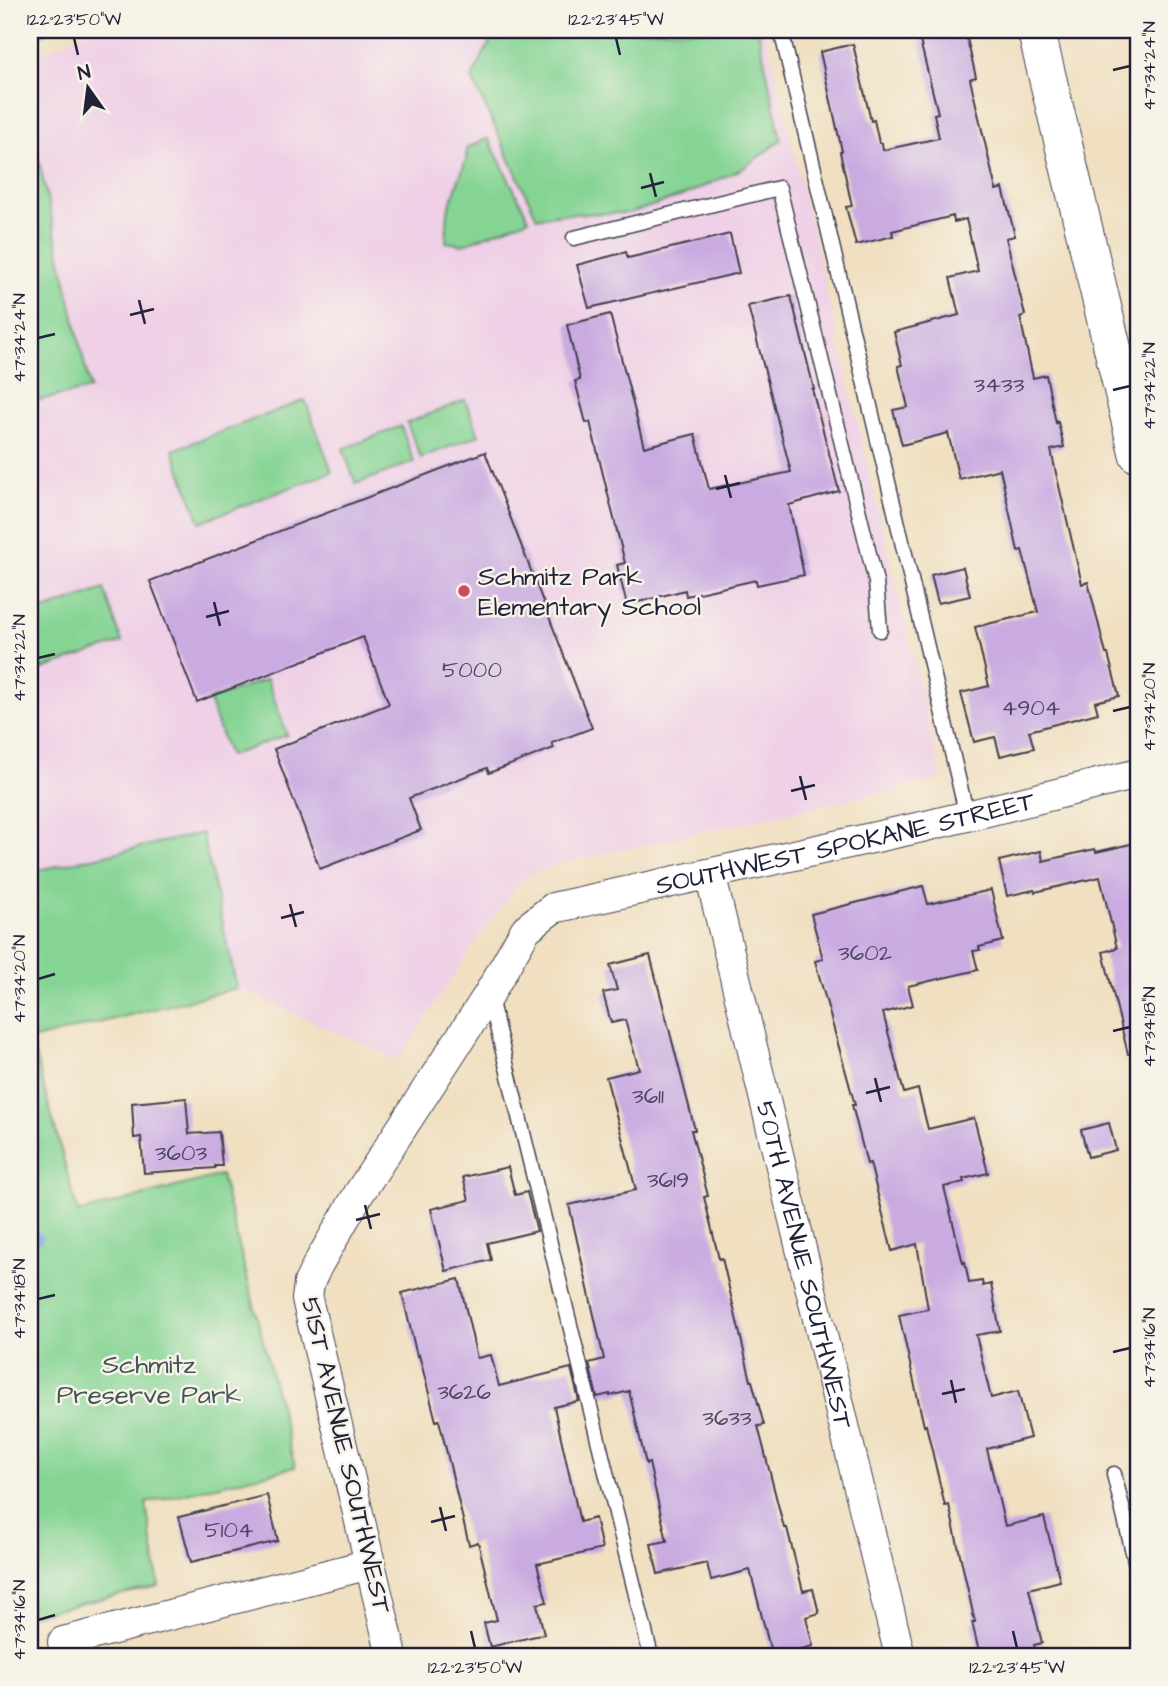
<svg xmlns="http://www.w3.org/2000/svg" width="1168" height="1686" font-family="'Architects Daughter',sans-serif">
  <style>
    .built { fill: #efd0e6 }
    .green { fill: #85d494; stroke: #547b68; stroke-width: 2 }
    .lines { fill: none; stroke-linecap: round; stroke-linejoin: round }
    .stream { stroke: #73a3dd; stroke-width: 10 }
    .building { fill: #c9abe1 }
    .service-casing { stroke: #413e4f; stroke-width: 17 }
    .minor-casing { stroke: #413e4f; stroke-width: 32 }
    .tertiary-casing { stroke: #413e4f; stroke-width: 39 }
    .service { stroke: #fff; stroke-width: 14 }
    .minor { stroke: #fff; stroke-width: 30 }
    .tertiary { stroke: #fff; stroke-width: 37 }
    .ticks { fill: none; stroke: #22223b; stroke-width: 2.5 }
    .poi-dot { fill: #d1495b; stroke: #f7f3e8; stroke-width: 2.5 }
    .labels { text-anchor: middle; stroke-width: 5; stroke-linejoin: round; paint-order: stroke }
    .number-label { font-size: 23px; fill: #4c4464 }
    .poi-label { font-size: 26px; fill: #22223b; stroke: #f7f3e8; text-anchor: start }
    .street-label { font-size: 26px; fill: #22223b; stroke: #f7f3e8 }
    .park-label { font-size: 26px; fill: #405756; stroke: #f7f3e8 }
    .neatline { fill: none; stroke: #22223b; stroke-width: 2.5 }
    .ticks-label { font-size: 18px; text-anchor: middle; fill: #22223b }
  </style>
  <rect width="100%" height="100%" fill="#f7f3e8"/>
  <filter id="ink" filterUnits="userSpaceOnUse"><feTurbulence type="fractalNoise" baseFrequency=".0143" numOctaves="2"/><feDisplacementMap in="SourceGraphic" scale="14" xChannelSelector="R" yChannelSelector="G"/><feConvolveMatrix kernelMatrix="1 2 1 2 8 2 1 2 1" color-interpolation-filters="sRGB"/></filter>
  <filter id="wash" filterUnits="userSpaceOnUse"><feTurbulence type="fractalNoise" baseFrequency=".00686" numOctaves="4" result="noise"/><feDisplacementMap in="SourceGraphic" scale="28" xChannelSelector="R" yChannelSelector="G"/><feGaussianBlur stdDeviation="1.57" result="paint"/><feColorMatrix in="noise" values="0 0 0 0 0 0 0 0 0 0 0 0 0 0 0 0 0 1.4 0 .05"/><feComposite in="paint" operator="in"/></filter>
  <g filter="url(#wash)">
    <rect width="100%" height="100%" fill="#f0dfc0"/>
    <path class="built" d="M92,30H765L942,779L566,862L535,872L520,882L479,937L398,1060L237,988L202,833L30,872V402L90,388L30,121V58Z"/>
    <path class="green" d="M496,30H758L781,140L742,169L685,195L630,213L561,214L537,218L472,78Z
      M30,121L90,389L30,402Z
      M488,138L529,219L462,245L446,242L448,210L466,160L467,148Z
      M305,400L332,472L200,522L173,450Z
      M465,400L479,435L421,458L407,423Z
      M401,426L414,462L356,484L343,449Z
      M104,589L122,642L40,670L30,640V615Z
      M267,679L287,735L229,756L209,700Z
      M202,833L237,988L31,1040L78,1213L221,1175L295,1467L146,1503L159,1586L30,1615V872Z"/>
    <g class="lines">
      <path class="stream" d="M30,35L43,30
        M30,1231L38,1238"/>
    </g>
    <g id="blocks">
      <path class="building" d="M948,30H965L976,77L970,79L996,190L1003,188L1015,236L1006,238L1025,315L1020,317L1033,378L1046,375L1056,423L1058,422L1064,447L1051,450L1056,473L1082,584L1088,582L1106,654H1108L1119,696L1095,702L1098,713L1029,731L1034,748L1000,756L995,737L974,742L961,693L989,686L975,627L1038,612L1022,550L1018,551L1000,469L959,479L948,433L902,445L893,410L908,407L898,366L902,365L894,332L959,315L950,278L978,271L966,219L954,222L953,216L892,231L893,236L856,245L846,207L852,206L840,152L842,151L820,52L853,44L871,121L874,120L879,143H882L883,150L939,138L934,114L938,113L919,37Z
        M730,234L739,273L589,308L577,265L626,252L628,258Z
        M791,296L814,389H812L839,491L789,505L804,575L757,585L756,580L686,596L685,590L627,605L617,565L625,563L590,422L586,423L575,381L580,380L567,325L610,314L644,447L695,434L709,489L791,472L748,306Z
        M485,452L592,728L552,743L554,748L489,773L487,768L409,798L421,830L320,869L274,749L389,704L363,637L197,702L150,581Z
        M963,567L970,596L938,603L931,575Z
        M1135,843L1138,859V1053L1128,1054L1103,952L1117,948L1100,877L1035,892L1034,890L1007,896L999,861L1041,851L1043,861L1095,849L1096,852Z
        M923,886L928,904L991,890L1003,941L979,947L980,950L973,951L978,970L908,986L913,1005L883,1013L904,1093L918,1089L928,1129L974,1118L988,1173L963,1179L964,1182L944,1187L963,1263L965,1262L969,1283L982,1281L983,1286L991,1284L1000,1331L976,1335L991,1398L1018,1391L1030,1438L987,1449L1005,1526L1044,1517L1060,1581L1029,1589L1042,1643L1034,1645L1037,1656H980L972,1622H975L949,1505L945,1506L926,1425L924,1426L899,1315L928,1309L917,1244L892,1251L870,1163L867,1164L852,1105H855L815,961L823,959L811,914Z
        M650,955L695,1130H691L708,1196L704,1197L719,1259L722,1258L751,1381H752L764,1425L758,1426L784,1528H787L803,1591L813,1589L819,1613L806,1617L813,1646L774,1656H772L750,1570L711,1580L707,1563L658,1574L651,1544L667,1541L649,1463L646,1464L629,1391L610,1396V1394L597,1397L589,1363L604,1359L569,1205L636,1190L606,1077L639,1069L625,1020L611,1023L603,993L617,990L610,965Z
        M186,1098L189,1134L219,1132L222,1166H215V1168L144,1173L141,1137L134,1138L132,1103Z
        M1109,1123L1116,1150L1088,1157L1081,1130Z
        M508,1167L515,1195L527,1192L537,1231L487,1243L491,1260L446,1271L431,1209L469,1200L463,1177Z
        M459,1279L477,1358L491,1355L499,1386L571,1368L579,1401L554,1407L580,1522L595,1518L602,1549L537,1564L547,1602L537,1604L544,1634L490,1647L484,1623L497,1620L478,1542L469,1545L439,1420L436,1421L419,1355L417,1356L402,1293Z
        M267,1495L278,1541L191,1562L179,1517Z"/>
    </g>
  </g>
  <g filter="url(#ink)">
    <use href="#blocks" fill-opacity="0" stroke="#413e4f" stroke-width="2"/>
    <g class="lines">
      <g class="service-casing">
        <path id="service" d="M781,30L967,816
          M574,238L779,188L876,582L880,630
          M490,998L651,1656
          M1114,1474L1138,1573"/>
      </g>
      <g class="minor-casing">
        <g id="minor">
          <path id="s1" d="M710,874L900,1656"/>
          <path d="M63,1642L370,1564"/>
          <path id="s2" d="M392,1656L307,1299L309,1283L317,1266L358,1195L489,994L526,929L553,908L926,826L1138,774"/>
        </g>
      </g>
      <g class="tertiary-casing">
        <path id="tertiary" d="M1036,30L1138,454"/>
      </g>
      <use href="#service" class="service"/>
      <use href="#minor" class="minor"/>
      <use href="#tertiary" class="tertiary"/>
    </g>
  </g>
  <path class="ticks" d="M74,38L78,55M616,38L620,55M1113,70L1130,66M650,173L656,197M641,188L664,182M139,300L145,324M130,315L154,309M38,338L55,334M1113,390L1130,386M725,475L731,498M716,489L740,483M214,602L220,626M206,617L229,611M38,658L55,654M1113,711L1130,707M800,776L806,800M791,791L815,785M290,904L296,927M281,918L304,912M38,979L55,974M1113,1031L1130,1027M875,1078L881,1102M866,1093L890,1087M365,1205L371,1229M356,1220L380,1214M38,1299L55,1295M1113,1352L1130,1348M951,1380L956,1403M942,1394L965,1389M440,1507L446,1531M431,1522L455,1516M38,1620L55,1615M471,1631L475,1648M1013,1631L1017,1648"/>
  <circle class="poi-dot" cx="464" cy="591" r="7"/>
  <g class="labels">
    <g class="number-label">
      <text x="999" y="392">3433</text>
      <text x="472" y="677">5000</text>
      <text x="1031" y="715">4904</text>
      <text x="865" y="960">3602</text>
      <text x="648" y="1103">3611</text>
      <text x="181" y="1160">3603</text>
      <text x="668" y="1187">3619</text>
      <text x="464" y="1399">3626</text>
      <text x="727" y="1425">3633</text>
      <text x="229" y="1537">5104</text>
    </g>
    <g class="poi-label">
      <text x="478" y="585">Schmitz Park<tspan x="478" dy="30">Elementary School</tspan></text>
    </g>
    <g class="street-label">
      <text dy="9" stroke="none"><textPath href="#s2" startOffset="1132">SOUTHWEST SPOKANE STREET</textPath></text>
      <text dy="9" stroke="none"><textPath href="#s1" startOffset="402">50TH AVENUE SOUTHWEST</textPath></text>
      <text transform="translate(347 1455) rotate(77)" y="9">51ST AVENUE SOUTHWEST</text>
    </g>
    <g class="park-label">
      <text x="149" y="1373">Schmitz<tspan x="149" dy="30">Preserve Park</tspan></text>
    </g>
  </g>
  <rect width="1168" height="1686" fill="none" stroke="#f7f3e8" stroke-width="77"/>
  <g transform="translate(88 88) rotate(346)" stroke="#f7f3e8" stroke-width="5" paint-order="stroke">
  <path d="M0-5L12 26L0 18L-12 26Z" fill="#22223b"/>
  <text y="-10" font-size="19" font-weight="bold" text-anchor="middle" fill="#22223b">N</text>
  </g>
  <rect x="38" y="38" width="1092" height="1610" class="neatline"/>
  <g class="ticks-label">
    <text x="74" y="25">122°23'50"W</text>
    <text x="616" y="25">122°23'45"W</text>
    <text transform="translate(1149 66) rotate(-90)" y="6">47°34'24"N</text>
    <text transform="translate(19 338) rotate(-90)" y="6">47°34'24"N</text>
    <text transform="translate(1149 386) rotate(-90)" y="6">47°34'22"N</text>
    <text transform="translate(19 658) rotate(-90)" y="6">47°34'22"N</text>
    <text transform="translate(1149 707) rotate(-90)" y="6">47°34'20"N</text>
    <text transform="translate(19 979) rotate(-90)" y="6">47°34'20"N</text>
    <text transform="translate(1149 1027) rotate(-90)" y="6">47°34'18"N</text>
    <text transform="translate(19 1299) rotate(-90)" y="6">47°34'18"N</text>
    <text transform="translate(1149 1348) rotate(-90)" y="6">47°34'16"N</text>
    <text transform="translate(19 1620) rotate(-90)" y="6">47°34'16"N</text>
    <text x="475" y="1673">122°23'50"W</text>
    <text x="1017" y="1673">122°23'45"W</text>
  </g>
</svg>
